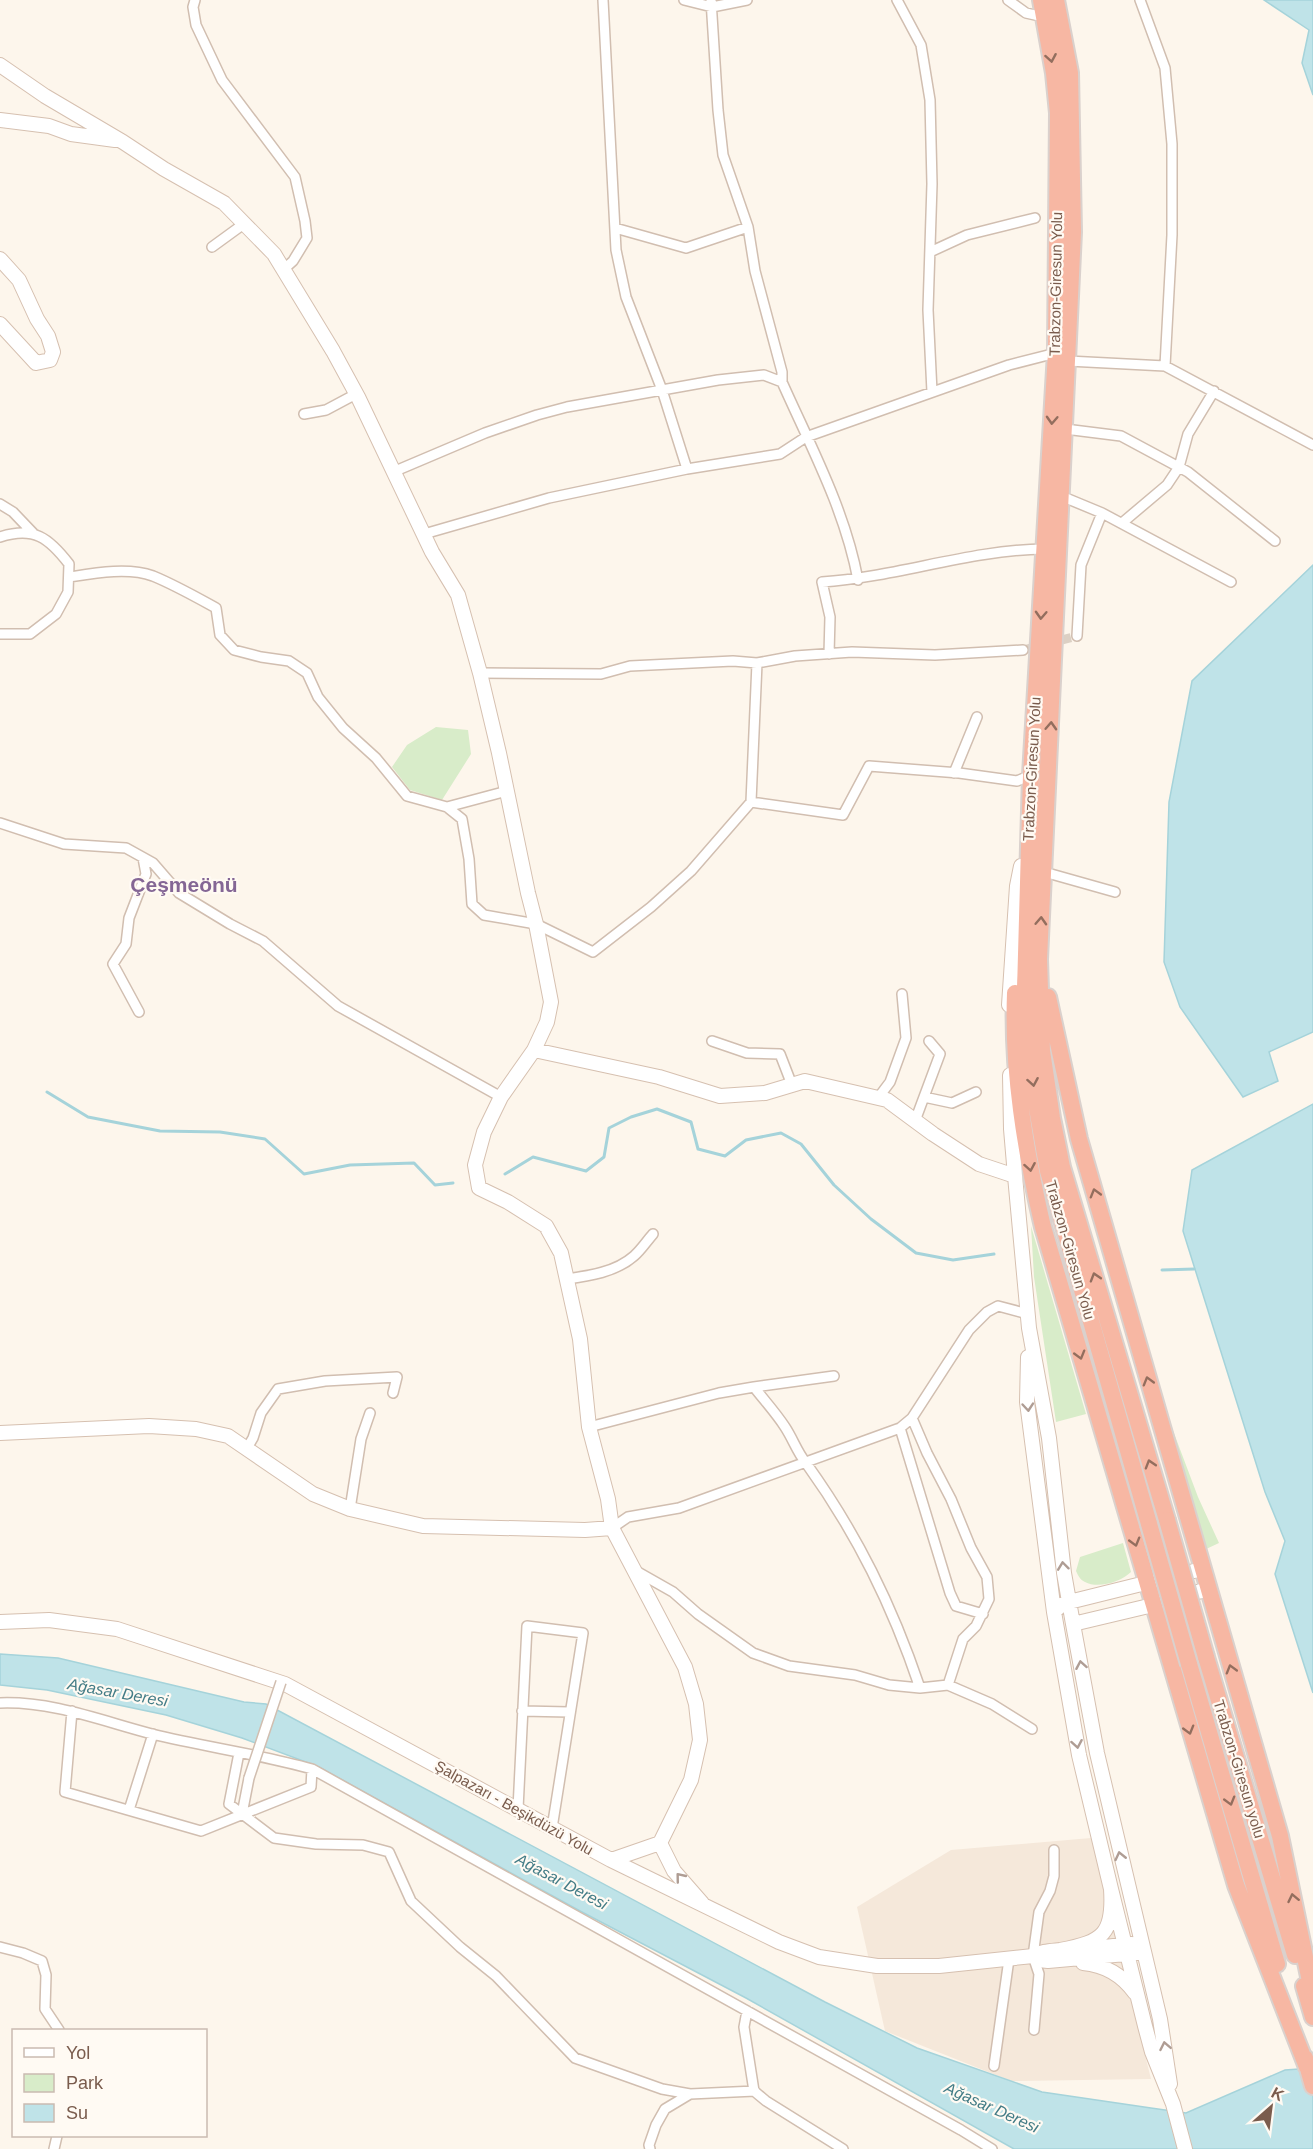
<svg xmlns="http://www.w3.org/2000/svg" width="1313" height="2149" font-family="Helvetica,sans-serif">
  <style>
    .residential { fill: #f5e8da }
    .green { fill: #d8ecc9 }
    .water { fill: #bfe3e8; stroke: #a5d3da; stroke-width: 1.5 }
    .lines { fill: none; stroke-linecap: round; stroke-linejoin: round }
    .stream { stroke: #a5d3da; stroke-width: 3 }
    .street-tunnel { stroke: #dcd0c4; stroke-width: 9; stroke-dasharray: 9 4.5; stroke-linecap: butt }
    .street-casing { stroke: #d1beb0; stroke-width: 12 }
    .secondary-casing { stroke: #d6c0b0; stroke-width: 16 }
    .highway-casing { stroke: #dad1cd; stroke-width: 20 }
    .street { stroke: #fff; stroke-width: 9 }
    .secondary { stroke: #fff; stroke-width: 14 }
    .highway { stroke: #f7b7a3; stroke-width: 16 }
    .street-bridge-casing { stroke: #d1beb0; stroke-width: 12; stroke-linecap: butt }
    .highway-bridge-casing { stroke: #dad1cd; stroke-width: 20; stroke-linecap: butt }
    .street-bridge { stroke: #fff; stroke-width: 9 }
    .highway-bridge { stroke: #f7b7a3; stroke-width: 16 }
    .oneway { stroke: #936e5e }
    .oneway2 { stroke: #af9d94 }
    .labels { text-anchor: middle; stroke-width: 4.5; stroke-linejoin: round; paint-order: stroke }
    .street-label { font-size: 15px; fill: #7a5c4d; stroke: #fffaf3 }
    .water-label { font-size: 16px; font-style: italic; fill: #437c86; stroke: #fffaf3 }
    .district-label { font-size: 21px; font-weight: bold; fill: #846695; stroke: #fffaf3 }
  </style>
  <rect width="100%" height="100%" fill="#fdf6ec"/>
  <path class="residential" d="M1091,1838L1151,2079L1011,2081L885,2031L857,1907L951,1850Z"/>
  <path class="green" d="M436,727L468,730L471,754L442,800L410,790L392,767L407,745Z
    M1031,1226L1086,1414L1056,1422L1034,1277Z
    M1166,1412L1198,1497L1219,1543L1204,1550Z
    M1123,1543L1131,1572C1121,1582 1098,1589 1085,1582C1080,1580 1078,1575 1076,1571L1080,1557Z"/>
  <path class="water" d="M1264,0H1313V95L1302,63L1309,30Z
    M1313,565V1032L1269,1052L1278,1081L1243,1097L1180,1007L1164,962L1169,802L1192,681Z
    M1313,1104V1693L1275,1574L1285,1541L1265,1492L1183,1231L1192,1170Z
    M0,1654L58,1658L244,1702L266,1704L825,2002L917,2048L1042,2092L1151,2108L1186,2113L1285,2070L1313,2068V2149H1014L746,1998L580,1911L319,1767L242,1738L166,1715L47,1690L0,1685Z"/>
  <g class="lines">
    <path class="stream" d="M47,1092L88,1117L160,1131L220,1132L265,1139L304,1174L350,1165L414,1163L435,1185L453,1183
      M505,1174L533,1157L586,1171L604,1157L609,1128L631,1117L657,1109L691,1122L698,1149L725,1156L746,1140L781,1133L801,1144L834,1185L871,1219L916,1253L953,1260L994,1254
      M1162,1270L1194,1269"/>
    <path class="street-tunnel" d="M1023,650L1077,636"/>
    <g class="street-casing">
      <path id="street" d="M195,0L193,7L196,25L222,80L295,177L305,221L307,238L293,261L284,269
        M603,0L616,250L626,297L662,390L687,469
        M684,0L712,7L747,0
        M711,0L718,110L723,155L748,227L755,271L782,372V382
        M897,0L921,45L930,100L932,184L928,310L932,392
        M1008,0L1026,13L1044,17
        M1140,0L1165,68L1172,144V235L1165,366
        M615,228L686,248L748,227
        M212,247L245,223
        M930,252L967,235L1035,218
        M1068,361L1165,366L1313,445
        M304,414L326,410L356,394
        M1065,429L1121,436L1188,472L1275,541
        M393,472L485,433L537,415L567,407L718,380L764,375L782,382C811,447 845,510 858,580
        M1061,496L1102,513
        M0,504L13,512L33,533
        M1122,523L1167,485L1179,467L1188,434L1214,391
        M424,534L549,498L687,469L780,454L806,437L1009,365L1056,353
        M0,537C34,526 49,538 69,564L68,592L56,614L30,634H0
        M70,577C95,573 128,567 153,576C175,585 196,597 216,608L220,635L234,650L261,657L289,661L307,673L318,697L343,728L376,758L407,796L447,807L507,791
        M1077,636L1081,565L1102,513L1231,582
        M829,654L830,617L822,582C897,577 969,550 1044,549
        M480,673L601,674L630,666L733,661L757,663L795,656L852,652L935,655L1023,650
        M954,773L977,717
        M751,802L843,815L869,766L959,773L1017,781L1031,775
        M447,807L462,819L469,859L472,904L484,915L536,924L593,952L651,907L691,871L751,802L757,663
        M0,823L64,844L126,848L153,863L179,893L230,924L263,941L338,1006L501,1097
        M1044,872L1115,892
        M139,1012L113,964L126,944L129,918L146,874L143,858
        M712,1041L747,1053L780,1054L792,1085
        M924,1097L952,1103L976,1092
        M878,1098L890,1082L906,1038L902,994
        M915,1121L940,1054L929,1041
        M566,1279C589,1276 616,1272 634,1256C641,1250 646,1242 653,1234
        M754,1387L834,1376
        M912,1418L927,1453L951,1499L971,1548L987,1577L989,1599L976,1626L963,1639L948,1685
        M589,1427L719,1393L754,1387C764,1400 776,1413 785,1427C793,1439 797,1452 806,1463C857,1534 892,1605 920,1688
        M900,1428L950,1593L956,1606L983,1614
        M247,1448L253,1438L261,1413L278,1389L325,1381L397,1377L393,1393
        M350,1509L361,1439L370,1413
        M612,1528L628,1517L679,1508L900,1428L912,1418L969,1330L987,1312L998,1306L1028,1314
        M636,1571L673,1592L698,1614L753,1653L789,1666L855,1675L889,1685L920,1688L948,1685L992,1704L1032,1729
        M0,1703C52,1701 102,1721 152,1734C205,1747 259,1754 312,1769L961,2130L992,2149
        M72,1711L65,1792L201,1831L311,1787L312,1769
        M522,1711L569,1712
        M239,1753L229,1804L274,1838L316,1844L363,1845L389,1852L411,1901L460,1947L496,1976L575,2058L662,2089L690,2094
        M518,1809L527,1626L583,1633L552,1828
        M129,1810L153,1734
        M242,1814L249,1778
        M0,1947L23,1953L42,1961L46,1975L45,2009L59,2030
        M747,2011L744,2027L754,2091L766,2101L843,2149
        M1034,2030L1039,1974L1033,1956L1039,1912L1050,1891L1054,1876V1850
        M994,2066L1009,1959
        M54,2149L57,2136
        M650,2149L649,2145L656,2125L665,2109L690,2094L755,2091"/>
    </g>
    <g class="secondary-casing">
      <path id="secondary" d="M0,65L45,96L123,142L164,169L224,203L274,254L333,351L358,397L432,552L458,595L480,673L499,753L528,893L536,924L551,1002L547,1022L534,1050L501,1097L484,1132L475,1165L479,1188L508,1202L546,1226L561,1253L580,1339L589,1427L608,1499L612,1528
        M0,120L49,126L71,134L115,140
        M0,259L19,280L37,319L48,336L53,352L50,360L36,363L0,324
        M1009,1005L1017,886L1021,866
        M534,1050L659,1077L720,1096L765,1093L805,1081L887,1100L933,1134L979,1164L1015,1176L1029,1328L1049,1438L1064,1573L1073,1624
        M1010,1075L1011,1129L1015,1176
        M1028,1357L1027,1402L1054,1612
        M0,1433L149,1426L196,1429L228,1436L313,1494L350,1509L423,1526L585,1530L612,1528L685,1667L696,1704L700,1740L691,1780L660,1843L611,1860
        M0,1622L49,1620L117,1629L285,1684L611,1860L779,1942L819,1957L877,1966H939L1033,1956C1042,1951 1050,1951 1060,1950C1103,1942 1114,1934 1111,1889
        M660,1843L674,1871L702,1903
        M1086,1949L1132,1944
        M1033,1956L1039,1960L1048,1961L1137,1953
        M1083,1963C1105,1965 1123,1976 1135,1993
        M1170,2084L1160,2019L1097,1753L1073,1624L1153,1605L1208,1589
        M1185,2149L1173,2104L1152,2052L1145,2026L1111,1889L1079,1755L1054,1612L1061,1605L1069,1602L1202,1569"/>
    </g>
    <g class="highway-casing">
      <path id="highway" d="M1041,0L1054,73L1058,113L1056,353L1031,775L1025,990L1027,1051L1048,1171L1149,1524
        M1056,0L1070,73L1073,232L1039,959L1042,1051L1052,1118L1062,1167L1167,1520
        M1015,993C1012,1072 1025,1150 1043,1227L1236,1885L1307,2067
        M1048,997L1079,1139L1280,1836L1313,1996
        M1206,1657L1295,1955
        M1189,1664L1277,1964
        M1304,1986L1313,2017
        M1305,2058L1313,2086"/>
    </g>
    <use href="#street" class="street"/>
    <use href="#secondary" class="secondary"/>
    <use href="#highway" class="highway"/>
    <g class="street-bridge-casing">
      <path id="street-bridge" d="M249,1778L281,1682"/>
    </g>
    <g class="highway-bridge-casing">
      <path id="highway-bridge" d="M1167,1520L1206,1657
        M1149,1524L1189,1664"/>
    </g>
    <use href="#street-bridge" class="street-bridge"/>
    <use href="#highway-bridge" class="highway-bridge"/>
  </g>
  <defs><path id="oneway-chevron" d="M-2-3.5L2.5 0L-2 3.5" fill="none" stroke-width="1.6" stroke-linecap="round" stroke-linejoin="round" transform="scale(1.5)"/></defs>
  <g class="oneway">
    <use href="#oneway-chevron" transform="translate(1051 58) rotate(80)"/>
    <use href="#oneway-chevron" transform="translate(1052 420) rotate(93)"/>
    <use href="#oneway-chevron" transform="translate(1041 615) rotate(93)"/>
    <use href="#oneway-chevron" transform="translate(1051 726) rotate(-87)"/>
    <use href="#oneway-chevron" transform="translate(1041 921) rotate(-87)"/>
    <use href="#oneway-chevron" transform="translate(1033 1082) rotate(80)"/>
    <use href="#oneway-chevron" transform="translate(1030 1167) rotate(80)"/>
    <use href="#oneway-chevron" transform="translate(1095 1193) rotate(-106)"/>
    <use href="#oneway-chevron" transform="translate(1095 1277) rotate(-107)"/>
    <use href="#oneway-chevron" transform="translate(1080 1355) rotate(74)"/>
    <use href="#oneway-chevron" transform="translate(1148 1381) rotate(-106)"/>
    <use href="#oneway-chevron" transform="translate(1150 1464) rotate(-107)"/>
    <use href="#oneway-chevron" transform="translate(1135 1542) rotate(74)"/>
    <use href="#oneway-chevron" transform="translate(1231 1669) rotate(-106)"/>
    <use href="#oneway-chevron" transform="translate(1189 1730) rotate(74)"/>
    <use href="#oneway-chevron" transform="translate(1230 1801) rotate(74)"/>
    <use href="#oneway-chevron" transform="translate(1293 1898) rotate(-102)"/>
  </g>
  <g class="oneway2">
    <use href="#oneway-chevron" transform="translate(1028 1407) rotate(85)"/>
    <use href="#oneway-chevron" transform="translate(1063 1566) rotate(-97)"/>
    <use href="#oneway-chevron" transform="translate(1081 1665) rotate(-100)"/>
    <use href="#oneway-chevron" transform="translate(1077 1744) rotate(80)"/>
    <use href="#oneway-chevron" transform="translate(1120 1856) rotate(-103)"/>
    <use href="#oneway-chevron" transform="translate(680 1877) rotate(-129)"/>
    <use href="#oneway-chevron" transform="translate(1165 2046) rotate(-101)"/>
  </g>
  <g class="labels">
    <g class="street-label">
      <text transform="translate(1056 284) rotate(-89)" y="5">Trabzon-Giresun Yolu</text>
      <text transform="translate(1032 769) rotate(-87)" y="5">Trabzon-Giresun Yolu</text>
      <text transform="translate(1070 1250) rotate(74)" y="5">Trabzon-Giresun Yolu</text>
      <text transform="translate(1239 1769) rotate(73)" y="5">Trabzon-Giresun yolu</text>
      <text transform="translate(514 1808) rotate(29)" y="5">Şalpazarı - Beşikdüzü Yolu</text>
    </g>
    <g class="water-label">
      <text transform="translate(118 1692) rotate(10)" y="6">Ağasar Deresi</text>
      <text transform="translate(562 1881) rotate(28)" y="6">Ağasar Deresi</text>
      <text transform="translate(992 2107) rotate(24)" y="6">Ağasar Deresi</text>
    </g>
    <g class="district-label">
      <text x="184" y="892">Çeşmeönü</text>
    </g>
  </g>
  <rect x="12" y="2029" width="195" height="108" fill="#fffaf3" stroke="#cabbb1" stroke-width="1.5"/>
  <rect x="24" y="2048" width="30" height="9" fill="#ffffff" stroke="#cabbb1" stroke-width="1.5"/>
  <text x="66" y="2059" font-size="18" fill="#7a5c4d">Yol</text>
  <rect x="24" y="2074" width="30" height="18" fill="#d8ecc9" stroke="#cabbb1" stroke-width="1.5"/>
  <text x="66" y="2089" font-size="18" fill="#7a5c4d">Park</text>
  <rect x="24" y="2104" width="30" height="18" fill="#bfe3e8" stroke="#cabbb1" stroke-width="1.5"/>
  <text x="66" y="2119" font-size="18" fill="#7a5c4d">Su</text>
  <g transform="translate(1271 2107) rotate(28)" stroke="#fffaf3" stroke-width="4.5" paint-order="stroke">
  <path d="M0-4.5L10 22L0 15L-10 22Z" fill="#7a5c4d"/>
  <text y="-9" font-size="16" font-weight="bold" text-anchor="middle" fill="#7a5c4d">K</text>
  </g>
</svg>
